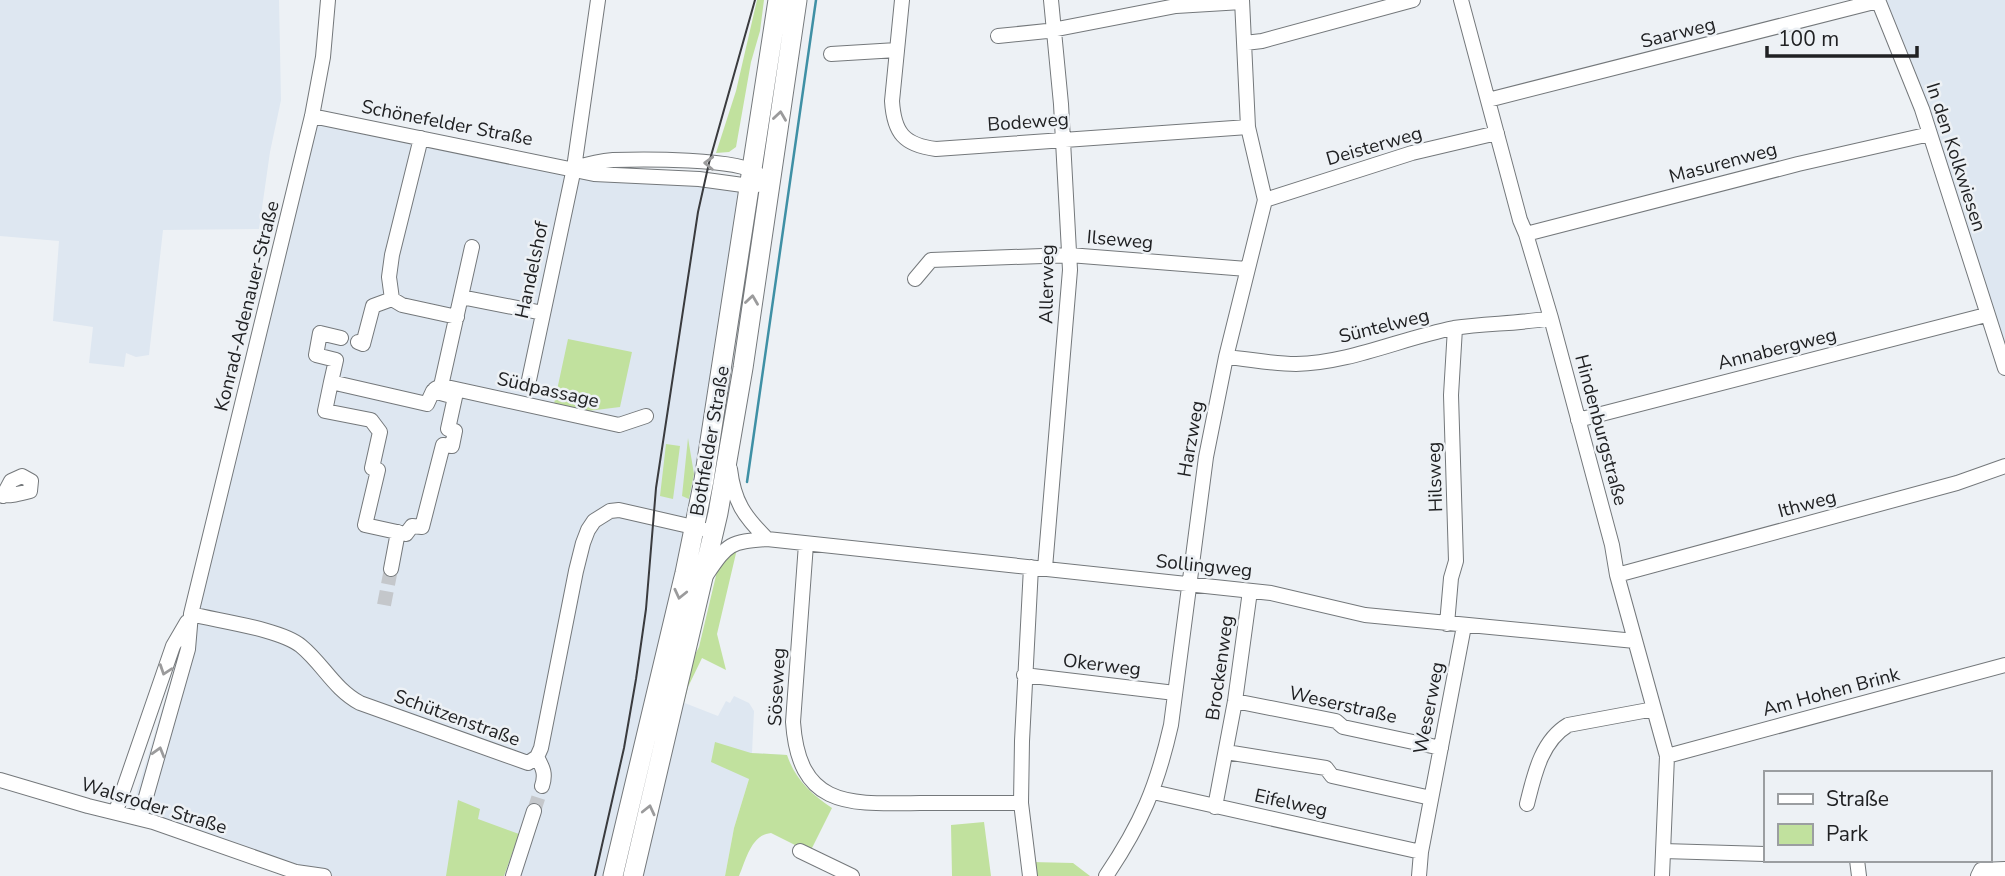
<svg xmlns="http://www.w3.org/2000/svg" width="2005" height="876" viewBox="0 0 2005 876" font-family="'Nunito Sans',sans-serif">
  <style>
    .built { fill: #dee7f1 }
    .green { fill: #c1e19e }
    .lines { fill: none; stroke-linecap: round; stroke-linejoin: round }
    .stream { stroke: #3f90a5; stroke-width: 2.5 }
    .minor-tunnel { stroke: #c4c7cb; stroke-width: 14; stroke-dasharray: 14 7; stroke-linecap: butt }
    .minor-casing { stroke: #74787b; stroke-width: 16 }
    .major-casing { stroke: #74787b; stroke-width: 21 }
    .minor { stroke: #fff; stroke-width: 14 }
    .major { stroke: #fff; stroke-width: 19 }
    .tram { stroke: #3a3b3e; stroke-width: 2 }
    .oneway { stroke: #9b9b9c }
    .labels { text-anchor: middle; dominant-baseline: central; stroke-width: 5; stroke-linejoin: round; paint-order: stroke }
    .street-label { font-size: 19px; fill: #202123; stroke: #edf1f5 }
  </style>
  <rect width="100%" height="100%" fill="#edf1f5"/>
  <path class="built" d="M0,0H279L281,100L270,152L259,229L163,230L149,355L136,357L126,353L124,367L89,363L93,327L53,321L59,241L0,236Z
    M1878,0H2005V369Z
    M312,116L574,168L750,186L718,400L614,876H308L140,818L146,799L136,795L190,618Z
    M734,696L749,703L754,711L752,753L787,755L749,779L734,828L725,876H634L677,700L718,716L726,701L730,703Z"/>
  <path class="green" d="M757,0H764L760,31L751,62L736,147L729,152L716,153L736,91Z
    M568,339L632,352L620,407L588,411L554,404Z
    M688,438L694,474L689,499L682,496Z
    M666,444L680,446L673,499L660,496Z
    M737,549L717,634L726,670L702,658L688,687L684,703L680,701L690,664L699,647L719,563Z
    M715,742L751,753L787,755C795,779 811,794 832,808L812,848L805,850L771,833C751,835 746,860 739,876H725L734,828L749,779L711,762Z
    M458,800L480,809L478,819L519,834L504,876H446Z
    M984,822L991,876H952L951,825Z
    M1032,862L1073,863L1090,876H1036Z"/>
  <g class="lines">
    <path class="stream" d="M747,482L816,0"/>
    <path class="minor-tunnel" d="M384,605L391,569
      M534,811L542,786"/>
    <defs>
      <path id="minor" d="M902,0L892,101C894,133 904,145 936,149L1248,127
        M1461,0L1520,220L1526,234L1551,318L1612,545L1617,575L1667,756L1662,876
        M1878,0L1922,109L2005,368
        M998,36L1047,31L1176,6L1242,2
        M1245,43L1262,41L1413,0
        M831,54L897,50
        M1488,100L1878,1
        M312,116L594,174L699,179L750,186L770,183
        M575,168C588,164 600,161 613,160C640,159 740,158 758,174
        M1265,200L1412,153L1497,133
        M1526,234L1798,164L1930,134
        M915,279L931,260L1069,255L1247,269
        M461,297L543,313
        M392,299L389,277L392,255L421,138
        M392,299L402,305L457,317
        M358,342L363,344L373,306L392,299
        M1226,357C1249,359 1273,364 1296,364C1350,363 1402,338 1454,328C1486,323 1519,324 1551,318
        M529,380L574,168L598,0
        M331,382L427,404L433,391L455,397L448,429L455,431L452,446L443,445L422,527L412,526L406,534L365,525L378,470L372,468L380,432L371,420L325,411Z
        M331,382L336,360L316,355L320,333L341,338
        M442,386L619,425L646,416
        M435,389L441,386L472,247
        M1578,420L1986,315
        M730,469C734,502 744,516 767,539
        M0,495C11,496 19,494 30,491L31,481L22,476L11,481L3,496
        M806,544L793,722C799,809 850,804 920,803C954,803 988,803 1021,803
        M1045,568L1070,270L1061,104L1051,0
        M391,569L398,532
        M707,574C728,543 730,542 767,539L1271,593L1365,615L1635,641
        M1617,575L1957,483L2005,466
        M191,614C218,621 281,629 301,646C323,664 334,689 360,703L528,763L537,757L541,748L576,571L583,543L588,530L594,521L610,511L619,510L702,529
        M1447,624L1451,578L1456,561L1451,395L1455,328
        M1024,675L1175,693
        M1235,701L1336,721L1343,727L1441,748
        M1226,752L1326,768L1332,776L1431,798
        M1667,756L2005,665
        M537,757C543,768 546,774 542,786
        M0,780L88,806L153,822L296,872L324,876
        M1153,792L1421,852
        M1527,804C1534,776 1541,741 1568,725L1654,709
        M1215,807L1235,701L1250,591
        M116,811L173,646L187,622
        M140,818L188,649L191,614L312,116L323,57L328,0
        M800,851L852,876
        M1663,851L1765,854
        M1857,860L1859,876
        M513,876L534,811
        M1030,876L1021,803L1022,741L1031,567
        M1106,876C1141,824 1157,787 1171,725L1206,457L1226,357L1265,200L1248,127L1242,0
        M1419,876L1421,852L1464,626
        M1978,876L1981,870L2005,869"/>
      <path id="major" d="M613,876L685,573L704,480L778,0
        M633,876L718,513L743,368L797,0"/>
    </defs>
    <use href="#minor" class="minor-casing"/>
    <use href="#major" class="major-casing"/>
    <use href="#minor" class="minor"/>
    <use href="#major" class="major"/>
    <path class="tram" d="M595,876L624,748L636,679L646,609L656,488L698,212L709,163L755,0"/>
  </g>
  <defs><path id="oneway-chevron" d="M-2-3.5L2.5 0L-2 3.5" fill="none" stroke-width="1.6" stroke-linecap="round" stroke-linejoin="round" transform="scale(1.75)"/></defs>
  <g class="oneway">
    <use href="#oneway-chevron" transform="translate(780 116) rotate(-82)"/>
    <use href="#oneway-chevron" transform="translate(709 163) rotate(-178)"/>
    <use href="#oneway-chevron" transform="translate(752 300) rotate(-82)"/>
    <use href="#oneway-chevron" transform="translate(680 594) rotate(103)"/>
    <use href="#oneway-chevron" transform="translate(165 670) rotate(109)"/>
    <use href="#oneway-chevron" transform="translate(159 752) rotate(-74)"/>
    <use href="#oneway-chevron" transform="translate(649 810) rotate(-77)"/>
  </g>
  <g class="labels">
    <g class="street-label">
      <text transform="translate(1678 33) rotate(-14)">Saarweg</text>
      <text transform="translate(1028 122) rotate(-4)">Bodeweg</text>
      <text transform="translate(447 123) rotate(11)">Schönefelder Straße</text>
      <text transform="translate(1374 146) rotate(-16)">Deisterweg</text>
      <text transform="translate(1956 157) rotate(72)">In den Kolkwiesen</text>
      <text transform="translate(1723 163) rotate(-15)">Masurenweg</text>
      <text transform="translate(1120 240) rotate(5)">Ilseweg</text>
      <text transform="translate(532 270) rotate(-78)">Handelshof</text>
      <text transform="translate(1047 284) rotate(-89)">Allerweg</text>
      <text transform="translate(247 306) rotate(-76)">Konrad-Adenauer-Straße</text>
      <text transform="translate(1384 326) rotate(-14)">Süntelweg</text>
      <text transform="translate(1777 349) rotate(-14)">Annabergweg</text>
      <text transform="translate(548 390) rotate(13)">Südpassage</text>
      <text transform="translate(1601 430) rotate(75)">Hindenburgstraße</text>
      <text transform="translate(1191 439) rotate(-80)">Harzweg</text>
      <text transform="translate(710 441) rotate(-80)">Bothfelder Straße</text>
      <text transform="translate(1435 477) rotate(-92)">Hilsweg</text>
      <text transform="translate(1807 504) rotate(-15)">Ithweg</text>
      <text transform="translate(1204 566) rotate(6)">Sollingweg</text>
      <text transform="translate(1102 665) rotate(7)">Okerweg</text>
      <text transform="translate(1220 668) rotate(-82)">Brockenweg</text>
      <text transform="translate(777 687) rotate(-87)">Söseweg</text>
      <text transform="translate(1831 692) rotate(-15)">Am Hohen Brink</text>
      <text transform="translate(1343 705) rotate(13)">Weserstraße</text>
      <text transform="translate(1429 708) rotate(-79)">Weserweg</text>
      <text transform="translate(457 718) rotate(20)">Schützenstraße</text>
      <text transform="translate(1291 803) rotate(12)">Eifelweg</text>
      <text transform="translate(154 806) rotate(17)">Walsroder Straße</text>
    </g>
  </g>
  <rect x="1764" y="771" width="228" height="91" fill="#edf1f5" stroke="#9b9ea1" stroke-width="2"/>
  <rect x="1778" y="794" width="35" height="10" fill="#ffffff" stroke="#9b9ea1" stroke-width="2"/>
  <text x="1826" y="806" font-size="21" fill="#202123">Straße</text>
  <rect x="1778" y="824" width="35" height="21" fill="#c1e19e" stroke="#9b9ea1" stroke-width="2"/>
  <text x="1826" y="841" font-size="21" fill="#202123">Park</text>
  <path d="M1767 46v10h150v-10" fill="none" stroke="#202123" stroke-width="3.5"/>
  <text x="1778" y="46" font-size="21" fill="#202123" stroke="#edf1f5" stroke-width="5" paint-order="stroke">100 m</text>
</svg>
